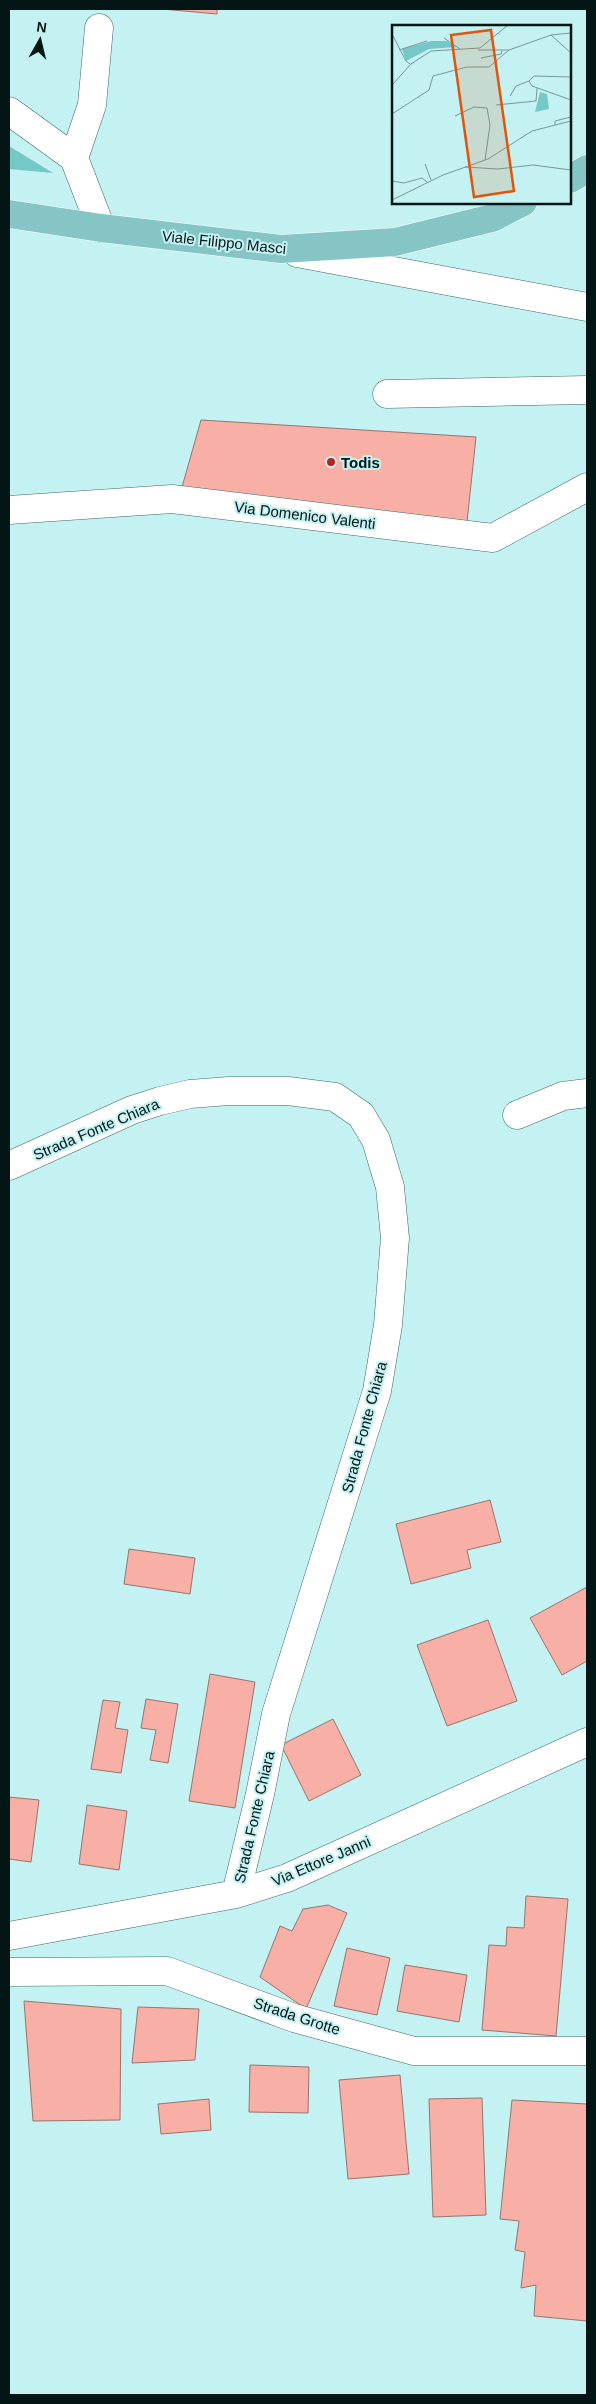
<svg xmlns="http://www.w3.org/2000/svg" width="596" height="2404" viewBox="0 0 596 2404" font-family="Helvetica,sans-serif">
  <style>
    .green { fill: #76c7c8 }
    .building { fill: #f8afa6; stroke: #98746f }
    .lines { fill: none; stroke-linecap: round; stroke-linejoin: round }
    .minor-casing { stroke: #3e6868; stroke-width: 29 }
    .major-casing { stroke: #fff; stroke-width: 29 }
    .minor { stroke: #fff; stroke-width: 28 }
    .major { stroke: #86c5c6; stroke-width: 28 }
    .poi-dot { fill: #b32320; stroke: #c4f1f1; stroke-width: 2 }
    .labels { text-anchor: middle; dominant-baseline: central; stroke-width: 4; stroke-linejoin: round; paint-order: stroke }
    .street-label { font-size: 15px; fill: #041515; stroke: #c4f1f1 }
    .poi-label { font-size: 15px; font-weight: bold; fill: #041515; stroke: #c4f1f1; text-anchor: start }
    .inset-road { fill: none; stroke: #799; stroke-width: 1 }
    .view { fill: #dd560c; fill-opacity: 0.15; stroke: #dd560c; stroke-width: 2.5 }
    .inset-edge { fill: none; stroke: #041515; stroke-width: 2.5 }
  </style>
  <rect width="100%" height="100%" fill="#c4f1f1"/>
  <path class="green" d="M9,146L53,173L9,169Z"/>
  <path class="building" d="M162,9H217V14Z
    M201,420L476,437L467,522L182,487Z
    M490,1500L501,1542L467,1550L471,1568L411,1584L396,1524Z
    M129,1549L195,1558L190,1594L124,1584Z
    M587,1587V1661L562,1675L530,1618Z
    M488,1620L517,1701L447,1726L417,1645Z
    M210,1674L255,1682L235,1808L189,1801Z
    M146,1699L178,1704L168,1763L150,1760L156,1730L141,1728Z
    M103,1700L120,1702L115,1728L128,1730L121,1773L91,1769Z
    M333,1719L361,1775L309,1801L281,1745Z
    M9,1797L39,1800L31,1862L9,1859Z
    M87,1805L127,1811L119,1870L79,1864Z
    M526,1896L568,1899L556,2036L482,2030L489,1945L506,1946L507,1927L524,1928Z
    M328,1905L347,1913L306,2009L260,1977L280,1926L292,1931L303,1909Z
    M347,1948L390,1958L377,2015L334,2006Z
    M405,1965L467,1975L459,2022L397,2011Z
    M24,2001L121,2009L120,2120L33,2121Z
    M138,2007L199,2009L195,2060L132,2063Z
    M250,2065L309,2067L308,2113L249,2112Z
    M400,2075L409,2174L348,2179L339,2080Z
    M482,2098L486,2215L433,2217L429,2099Z
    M209,2099L211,2130L161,2134L158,2104Z
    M512,2100L587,2104V2321L534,2316L536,2285L521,2288L525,2252L515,2250L519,2221L500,2219Z"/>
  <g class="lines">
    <defs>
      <path id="minor" d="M9,111L74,158L101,228
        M74,158L92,105L99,28
        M297,253L587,307
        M387,394L587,390
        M9,510L172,499L493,538L587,487
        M517,1115L563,1096L587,1093
        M9,1166L132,1110L160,1101L190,1094L229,1091H288L335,1097L361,1115L376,1140L390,1187L395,1238L388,1325L377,1391L276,1714L260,1794L236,1894
        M9,1936L236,1894L287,1878L587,1742
        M9,1972L167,1971L294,2018L414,2051H587"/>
      <path id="major" d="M570,179L587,169
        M9,214L101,228L281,249L395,242L492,218L523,202"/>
    </defs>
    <use href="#minor" class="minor-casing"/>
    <use href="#major" class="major-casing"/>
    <use href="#minor" class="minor"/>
    <use href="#major" class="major"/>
  </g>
  <circle class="poi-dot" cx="331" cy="462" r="5"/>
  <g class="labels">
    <g class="street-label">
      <text transform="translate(224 242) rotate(6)">Viale Filippo Masci</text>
      <text transform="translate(305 515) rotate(7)">Via Domenico Valenti</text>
      <text transform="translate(96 1129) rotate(-23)">Strada Fonte Chiara</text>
      <text transform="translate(364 1427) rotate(-75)">Strada Fonte Chiara</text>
      <text transform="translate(254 1817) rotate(-77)">Strada Fonte Chiara</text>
      <text transform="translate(321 1861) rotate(-23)">Via Ettore Janni</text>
      <text transform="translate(297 2016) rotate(18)">Strada Grotte</text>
    </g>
    <g class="poi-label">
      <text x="341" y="462">Todis</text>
    </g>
  </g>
  <g transform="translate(392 25)">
    <rect width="179" height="179" fill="#c4f1f1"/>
    <path d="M39,16H55L64,22L37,24L14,36L10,24ZM148,67L155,69L157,84L143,87Z" fill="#76c7c8"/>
    <path class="inset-road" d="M0,9L14,36L18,39M159,10L179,28M52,13L68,24M7,25L35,16M86,25H117L159,10L179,8M89,33L109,29L110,26M179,52L142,51L137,56L140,61L179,75M0,60L19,39L39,26L88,23L116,0M118,71L124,61L137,56M104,80L144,76L145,63M0,89L37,65L41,51L75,42H97L117,25M63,91L82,82L95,83L98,100L93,135M163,100V96L179,92M33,139L39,155M73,142L106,144L141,140L179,145M0,156L12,158L30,153L35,157M0,175L51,150L96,134L140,106L179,96"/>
    <path class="view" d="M99,5L122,166L82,172L59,10Z"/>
    <rect width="179" height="179" class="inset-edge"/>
  </g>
  <rect width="596" height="2404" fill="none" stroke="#041515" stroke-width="20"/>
  <g transform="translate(40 40) rotate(8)" stroke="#c4f1f1" stroke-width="4" paint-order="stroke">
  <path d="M0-4L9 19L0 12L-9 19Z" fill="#041515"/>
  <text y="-8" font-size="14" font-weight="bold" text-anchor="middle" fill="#041515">N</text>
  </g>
</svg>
